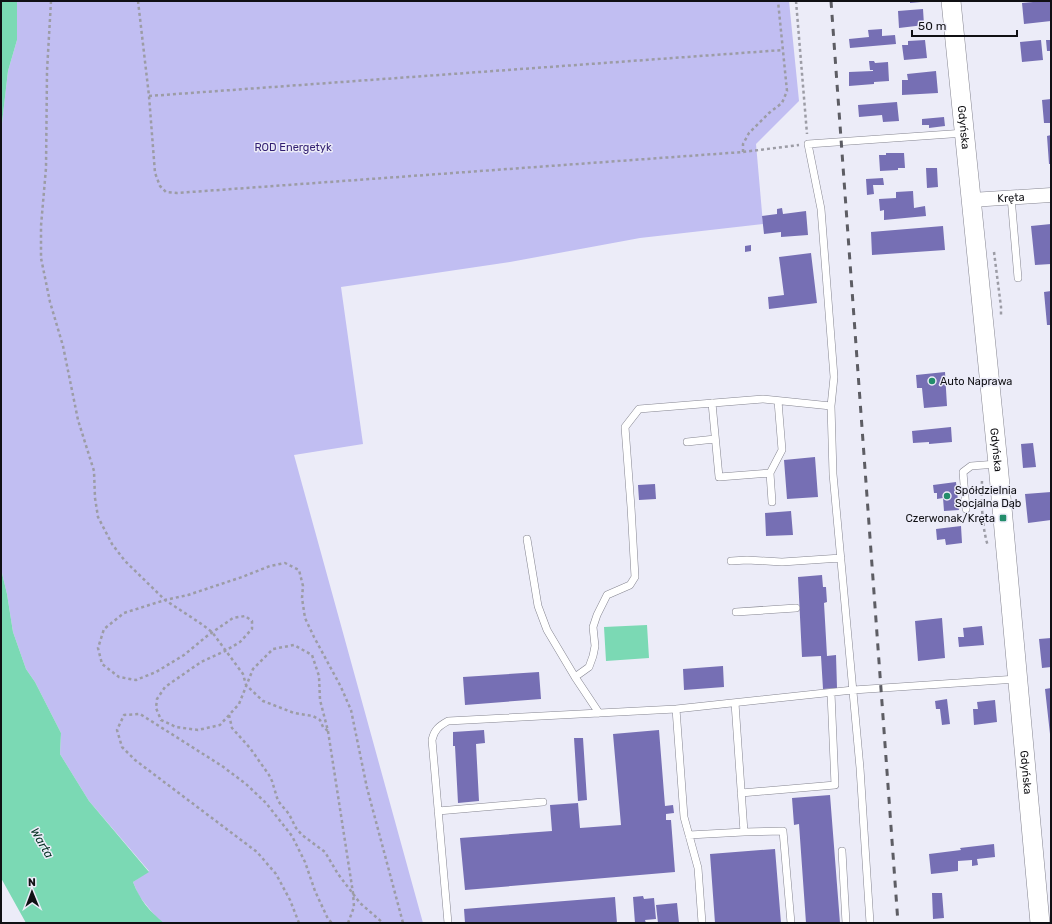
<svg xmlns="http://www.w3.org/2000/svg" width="1052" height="924" viewBox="0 0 1052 924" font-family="Rubik,sans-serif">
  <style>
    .green { fill: #c1bef2 }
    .water { fill: #7bd9b4 }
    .building { fill: #766fb4 }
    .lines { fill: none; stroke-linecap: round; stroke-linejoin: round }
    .service-casing { stroke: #858590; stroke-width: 8 }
    .minor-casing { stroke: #858590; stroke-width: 15 }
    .secondary-casing { stroke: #858590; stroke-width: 20 }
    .path { stroke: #9c9ca5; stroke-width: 2.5; stroke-dasharray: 3 3; stroke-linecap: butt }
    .service { stroke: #fff; stroke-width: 7 }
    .minor { stroke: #fff; stroke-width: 14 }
    .secondary { stroke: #fff; stroke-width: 19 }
    .rail { stroke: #5d5d64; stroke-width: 3; stroke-dasharray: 7 7; stroke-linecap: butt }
    .poi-dot { fill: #238d6b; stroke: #ececf8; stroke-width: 1.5 }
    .labels { text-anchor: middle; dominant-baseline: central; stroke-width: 3; stroke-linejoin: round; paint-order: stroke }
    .street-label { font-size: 11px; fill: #101014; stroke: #ececf8 }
    .park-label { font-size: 11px; fill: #321f72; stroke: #ececf8 }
    .poi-label { font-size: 11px; fill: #101014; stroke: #ececf8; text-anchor: start }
    .water-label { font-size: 12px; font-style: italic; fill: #063224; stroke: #ececf8 }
  </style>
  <rect width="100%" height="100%" fill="#ececf8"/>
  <path class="green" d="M17,1H789L799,101L756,144L763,224L640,238L510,262L341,287L363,444L294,455L423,923H164L156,917L139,896L133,882L149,871L89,801L60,754L61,733L35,682L26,669L13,632L7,594L1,569V132L8,71L17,40Z"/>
  <path class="water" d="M1,1H17V40L8,71L1,132Z
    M1,569L7,594L13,632L26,669L35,682L61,733L60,754L89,801L149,872L133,882C140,900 149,911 164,923H26L1,878Z
    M647,625L649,658L606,661L604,627Z"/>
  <path class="building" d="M910,1H921V2L910,3Z
    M1044,1H1050L1051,21L1024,24L1022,3Z
    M923,9L924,25L899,28L898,11Z
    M882,29V36L895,35L896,44L850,48L849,39L869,37L868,30Z
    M925,40L927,58L904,60L902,45H908V41Z
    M1041,40L1043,60L1022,62L1020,42Z
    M1046,40H1051V51H1047Z
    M869,61H874L875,63L888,62L889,81L874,82V84L849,86V72L873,71V70H870Z
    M936,71L938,93L902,95V80H908L907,74Z
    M1051,99V123H1044L1042,100Z
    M897,102L899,121L883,122L882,115L859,117L858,105Z
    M944,117L945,126L929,128V125H922V119Z
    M1051,135V164H1049L1047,136Z
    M886,153H904L905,168H898V170L880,171L879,155H886Z
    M926,168H937L938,187L927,188Z
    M883,178L884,185H873L874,194L867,195L866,179Z
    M913,191L914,208L925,206L926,216L884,220V210L880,211L879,199L896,198V192Z
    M782,208L783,214L806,211L808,235L781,237V232L764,234L762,216L777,214V209Z
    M1051,224V264L1035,265L1031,226Z
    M943,226L945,250L872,255L871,232Z
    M751,245V251L745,252V246Z
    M811,253L817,303L769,309L768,297L784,295L779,257Z
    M1051,291V325H1047L1044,292Z
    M945,372L947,406L924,408L922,388H917L916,375Z
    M951,427L952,442L929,444V442L913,443L912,431Z
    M1033,443L1036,467L1023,468L1021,444Z
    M815,457L818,497L787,499L784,460Z
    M956,482L959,510L944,511L943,498L937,499V493H934L933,485Z
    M655,484L656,499L639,500L638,485Z
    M1051,492V520L1028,523L1025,494Z
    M791,511L793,535L766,536L765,513Z
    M961,526L962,543L946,545L945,539L937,540L936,529Z
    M822,575L823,587H826L827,602L824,603L827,656L836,655L837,688L823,689L821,656L802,657L798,577Z
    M942,618L945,658L918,661L915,621Z
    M982,626L984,645L959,647L958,637H964L963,628Z
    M1051,638V667L1042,668L1039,639Z
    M723,666L724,687L684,690L683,669Z
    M539,672L541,699L465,705L463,677Z
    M1051,688V734H1050L1045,689Z
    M947,699L950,724L942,725L940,709H936L935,701Z
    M995,700L997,722L974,725L973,709H978L977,702Z
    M484,730L485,743L476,744L479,801L458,803L455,746H453V732Z
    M659,730L665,806L673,805L674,813L666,814V820H671L675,872L465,890L460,838L552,831L550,805L578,803L580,828L621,825L613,734Z
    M574,738H583L587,800L578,801Z
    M830,795L840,923H806L799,824L794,825L792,798Z
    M994,844L995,857L977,859L978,865L972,866V860L958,861V871L931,874L929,854L961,850L960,848Z
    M775,849L781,923H715L710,854Z
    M932,893H942L944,918L933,919Z
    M643,896L644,899L654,898L656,919L645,920L646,923H635L633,897Z
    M615,897L617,923H465L464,909Z
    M677,903L679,923H658L656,905Z"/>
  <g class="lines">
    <defs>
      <path id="service" d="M1011,197L1018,278
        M712,403L719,477L770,473
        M687,442L715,439
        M772,502L770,473L782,450L778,401
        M966,509L963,472L971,466L997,464
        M527,539L538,606L547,630L575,677L599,713
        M731,561L747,560L782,562L841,558
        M736,612L796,608
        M575,677L589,667L593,656L595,646L593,627L597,615L607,595L630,585L635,577L631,507L625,427L639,409L763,399L831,406
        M676,709L684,817L698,868L702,923
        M741,793L835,785L831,693
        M438,811L543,802
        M744,832L783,831L791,923
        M689,835L744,832L735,703
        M842,851L846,923
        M448,923L432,740C434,730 439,726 448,721L676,709L853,690L1017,679
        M870,923L860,768L833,474L831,406L834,377L821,209L808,144L965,133"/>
      <g id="minor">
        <path id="s1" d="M971,200L1051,195"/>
      </g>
      <g id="secondary">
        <path id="s2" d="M951,1L998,464L1040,923"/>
      </g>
    </defs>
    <use href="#service" class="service-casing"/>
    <use href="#minor" class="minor-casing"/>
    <use href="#secondary" class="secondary-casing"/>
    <path class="path" d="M51,1L47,71L46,168L41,226V258L50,302L63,346L78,420L94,471L95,498L98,517L112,544L125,561L165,600L200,623L212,632L243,674L246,685L263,701L294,713L313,716L320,720L323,727L328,731
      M138,1L149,96L155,173L160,186L166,192L177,193L743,152L799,145
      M796,1L807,134
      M149,96L783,50
      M743,152V144L749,133L769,113L782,103L787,91L778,1
      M994,252L1001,307V316
      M982,481C981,500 982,528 988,546
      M229,715L232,728L250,748L269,775L272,781L278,801L289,814L296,828L302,835L325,852L338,874L360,903L383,923
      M299,923L290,900L276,874L257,852L135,760L122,747L117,730L124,715L140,714L159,726L222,766L246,784L266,803L292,836L305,862L315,891L328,919L332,923
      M348,923L354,907L353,893L328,731L320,700L319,676L312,655L294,645L273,649L253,669L239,704L220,725L198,730L176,727L161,720L156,708L157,699L165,687L201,662L225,651L240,642L252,629V621L245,616L233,618L207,636L184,655L156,672L136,680L119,677L102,664L98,648L104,629L124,613L165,600L188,595L242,577L270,566L285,563L299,570L303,586L302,598L305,618L314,637L341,687L351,710L367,788L403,923"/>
    <use href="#service" class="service"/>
    <use href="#minor" class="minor"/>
    <use href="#secondary" class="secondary"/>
    <path class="rail" d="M831,1L898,923"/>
  </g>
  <g class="poi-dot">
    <circle cx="932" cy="381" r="4"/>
    <circle cx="947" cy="496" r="4"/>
    <rect x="999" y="514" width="8" height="8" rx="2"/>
  </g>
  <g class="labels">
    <g class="street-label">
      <text stroke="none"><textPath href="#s2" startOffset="127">Gdyńska</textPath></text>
      <text stroke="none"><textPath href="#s1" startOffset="40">Kręta</textPath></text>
      <text stroke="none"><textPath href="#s2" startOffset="451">Gdyńska</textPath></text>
      <text stroke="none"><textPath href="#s2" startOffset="775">Gdyńska</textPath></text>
    </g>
    <g class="park-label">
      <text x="293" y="147">ROD Energetyk</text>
    </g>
    <g class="poi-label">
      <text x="940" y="381">Auto Naprawa</text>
      <text x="955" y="490">Spółdzielnia<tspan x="955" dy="13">Socjalna Dąb</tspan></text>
      <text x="995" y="518" text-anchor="end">Czerwonak/Kręta</text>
    </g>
    <g class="water-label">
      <text transform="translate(42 843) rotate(60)">Warta</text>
    </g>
  </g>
  <rect width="1052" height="924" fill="none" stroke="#101014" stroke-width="4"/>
  <g transform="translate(32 892) rotate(359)" stroke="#ececf8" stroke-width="3" paint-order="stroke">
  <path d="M0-3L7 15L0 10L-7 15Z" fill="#101014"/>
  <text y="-6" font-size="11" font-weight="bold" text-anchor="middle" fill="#101014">N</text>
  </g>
  <path d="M912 30v6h105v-6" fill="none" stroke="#101014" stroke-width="2"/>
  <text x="918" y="30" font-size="12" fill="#101014" stroke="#ececf8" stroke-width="3" paint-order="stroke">50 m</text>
</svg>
